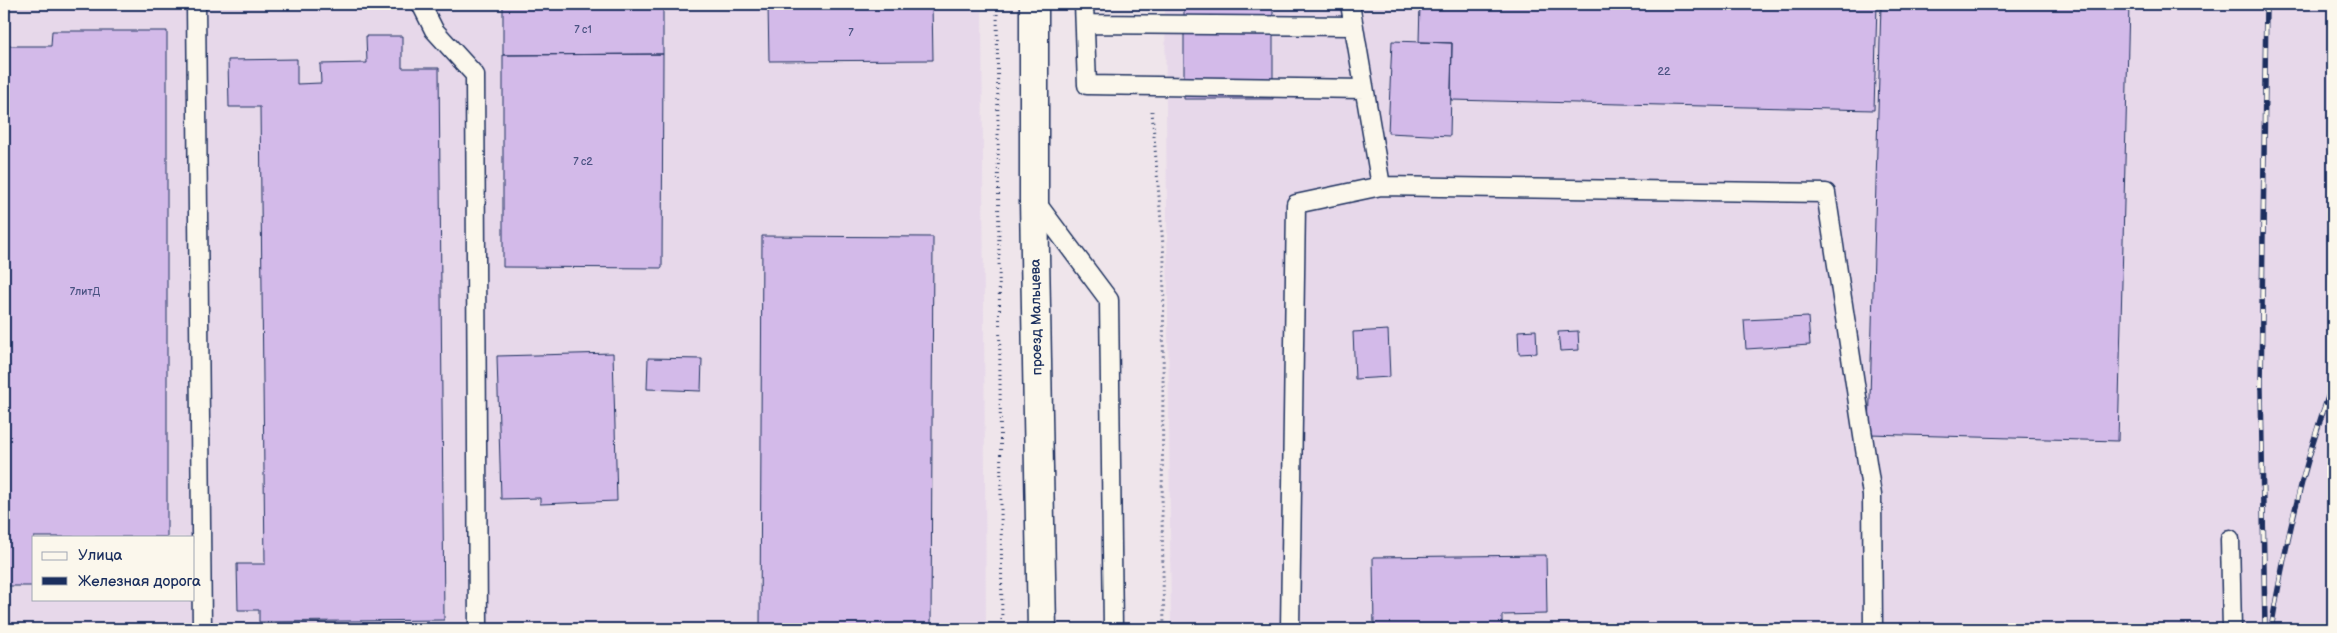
<svg xmlns="http://www.w3.org/2000/svg" width="2337" height="633" viewBox="0 0 2337 633" font-family="'Balsamiq Sans',sans-serif">
  <style>
    .built { fill: #e7d8ea; fill-rule: evenodd }
    .building { fill: #d3bae9; stroke: #1b2f5e }
    .lines { fill: none; stroke-linecap: round; stroke-linejoin: round }
    .lane-casing { stroke: #1b2f5e; stroke-width: 21 }
    .street-casing { stroke: #1b2f5e; stroke-width: 31 }
    .path { stroke: #1b2f5e; stroke-width: 3; stroke-dasharray: 1 4; stroke-linecap: butt }
    .lane { stroke: #fbf7ec; stroke-width: 18 }
    .street { stroke: #fbf7ec; stroke-width: 28 }
    .rail-casing { stroke: #1b2f5e; stroke-width: 5.5 }
    .rail { stroke: #fbf7ec; stroke-width: 4; stroke-dasharray: 11; stroke-linecap: butt }
    .labels { text-anchor: middle; dominant-baseline: central; stroke-width: 4.5; stroke-linejoin: round; paint-order: stroke }
    .number-label { font-size: 11px; fill: #495281 }
    .street-label { font-size: 14px; fill: #1b2f5e; stroke: #fbf7ec }
  </style>
  <rect width="100%" height="100%" fill="#efe5eb"/>
  <filter id="ink" filterUnits="userSpaceOnUse"><feTurbulence type="fractalNoise" baseFrequency=".02" numOctaves="2"/><feDisplacementMap in="SourceGraphic" scale="10" xChannelSelector="R" yChannelSelector="G"/><feConvolveMatrix kernelMatrix="1 2 1 2 8 2 1 2 1" color-interpolation-filters="sRGB"/></filter>
  <g filter="url(#ink)">
    <path class="built" d="M4,4H982L986,629H4ZM34,537H194V599H34Z
      M1165,4H2333V629H1171Z"/>
    <path class="building" d="M503,4H663V54L503,55Z
      M768,4H932L933,60L769,61Z
      M1420,4H1877L1874,110L1451,100L1452,43L1419,42Z
      M1881,4H2129L2118,441L1869,434Z
      M1184,7H1273V99H1184Z
      M52,31H167V537H34V586H4V46H51Z
      M366,36H402V68H439L444,620L259,622V610H238L237,564H265L260,107H229L228,60L297,59V84L321,83L320,64L367,63Z
      M1392,41L1452,43L1450,136L1388,133Z
      M663,54L662,268L503,267V55Z
      M762,236L933,237L931,629H760Z
      M1808,317L1810,345L1746,349L1744,320Z
      M1388,330L1390,377L1355,379L1353,332Z
      M1536,330L1537,353L1519,354L1518,331Z
      M1578,331L1579,350L1560,351L1558,332Z
      M613,353L617,501L540,504V498L501,499L497,356Z
      M648,358L702,359L701,391L647,389Z
      M1546,555L1547,614L1502,615V629H1374L1373,557Z"/>
    <g class="lines">
      <defs>
        <path id="lane" d="M196,4L202,629
          M421,4L434,30L475,75L478,629
          M1084,4L1087,85L1364,89
          M1350,4L1381,186L1826,193L1872,495L1873,629
          M1085,24L1354,26
          M1035,201L1109,300L1113,629
          M2230,539L2232,629
          M1290,629L1296,204L1381,186"/>
        <path id="street" d="M1034,4V201L1042,629"/>
      </defs>
      <use href="#lane" class="lane-casing"/>
      <use href="#street" class="street-casing"/>
      <path class="path" d="M997,4L1002,629
        M1152,111L1164,258L1162,517L1164,629"/>
      <use href="#lane" class="lane"/>
      <use href="#street" class="street"/>
      <defs>
        <path id="rail" d="M2265,629L2261,388L2266,4
          M2271,629C2285,544 2303,464 2333,383"/>
      </defs>
      <use href="#rail" class="rail-casing"/>
      <use href="#rail" class="rail"/>
    </g>
  </g>
  <g class="labels">
    <g class="number-label">
      <text x="583" y="29">7 с1</text>
      <text x="851" y="32">7</text>
      <text x="1664" y="71">22</text>
      <text x="583" y="161">7 с2</text>
      <text x="85" y="291">7литД</text>
    </g>
    <g class="street-label">
      <text transform="translate(1036 317) rotate(-91)">проезд Мальцева</text>
    </g>
  </g>
  <rect width="2337" height="633" fill="none" stroke="#fbf7ec" stroke-width="20"/>
  <rect x="10" y="10" width="2317" height="613" fill="none" stroke="#1b2f5e" stroke-width="2" filter="url(#ink)"/>
  <rect x="32" y="536" width="162" height="65" fill="#fbf7ec" stroke="#a1a7b3"/>
  <rect x="42" y="552" width="25" height="8" fill="#fbf7ec" stroke="#a1a7b3"/>
  <text x="78" y="560" font-size="15" fill="#1b2f5e">Улица</text>
  <rect x="42" y="577" width="25" height="8" fill="#1b2f5e" stroke="#a1a7b3"/>
  <text x="78" y="586" font-size="15" fill="#1b2f5e">Железная дорога</text>
</svg>
